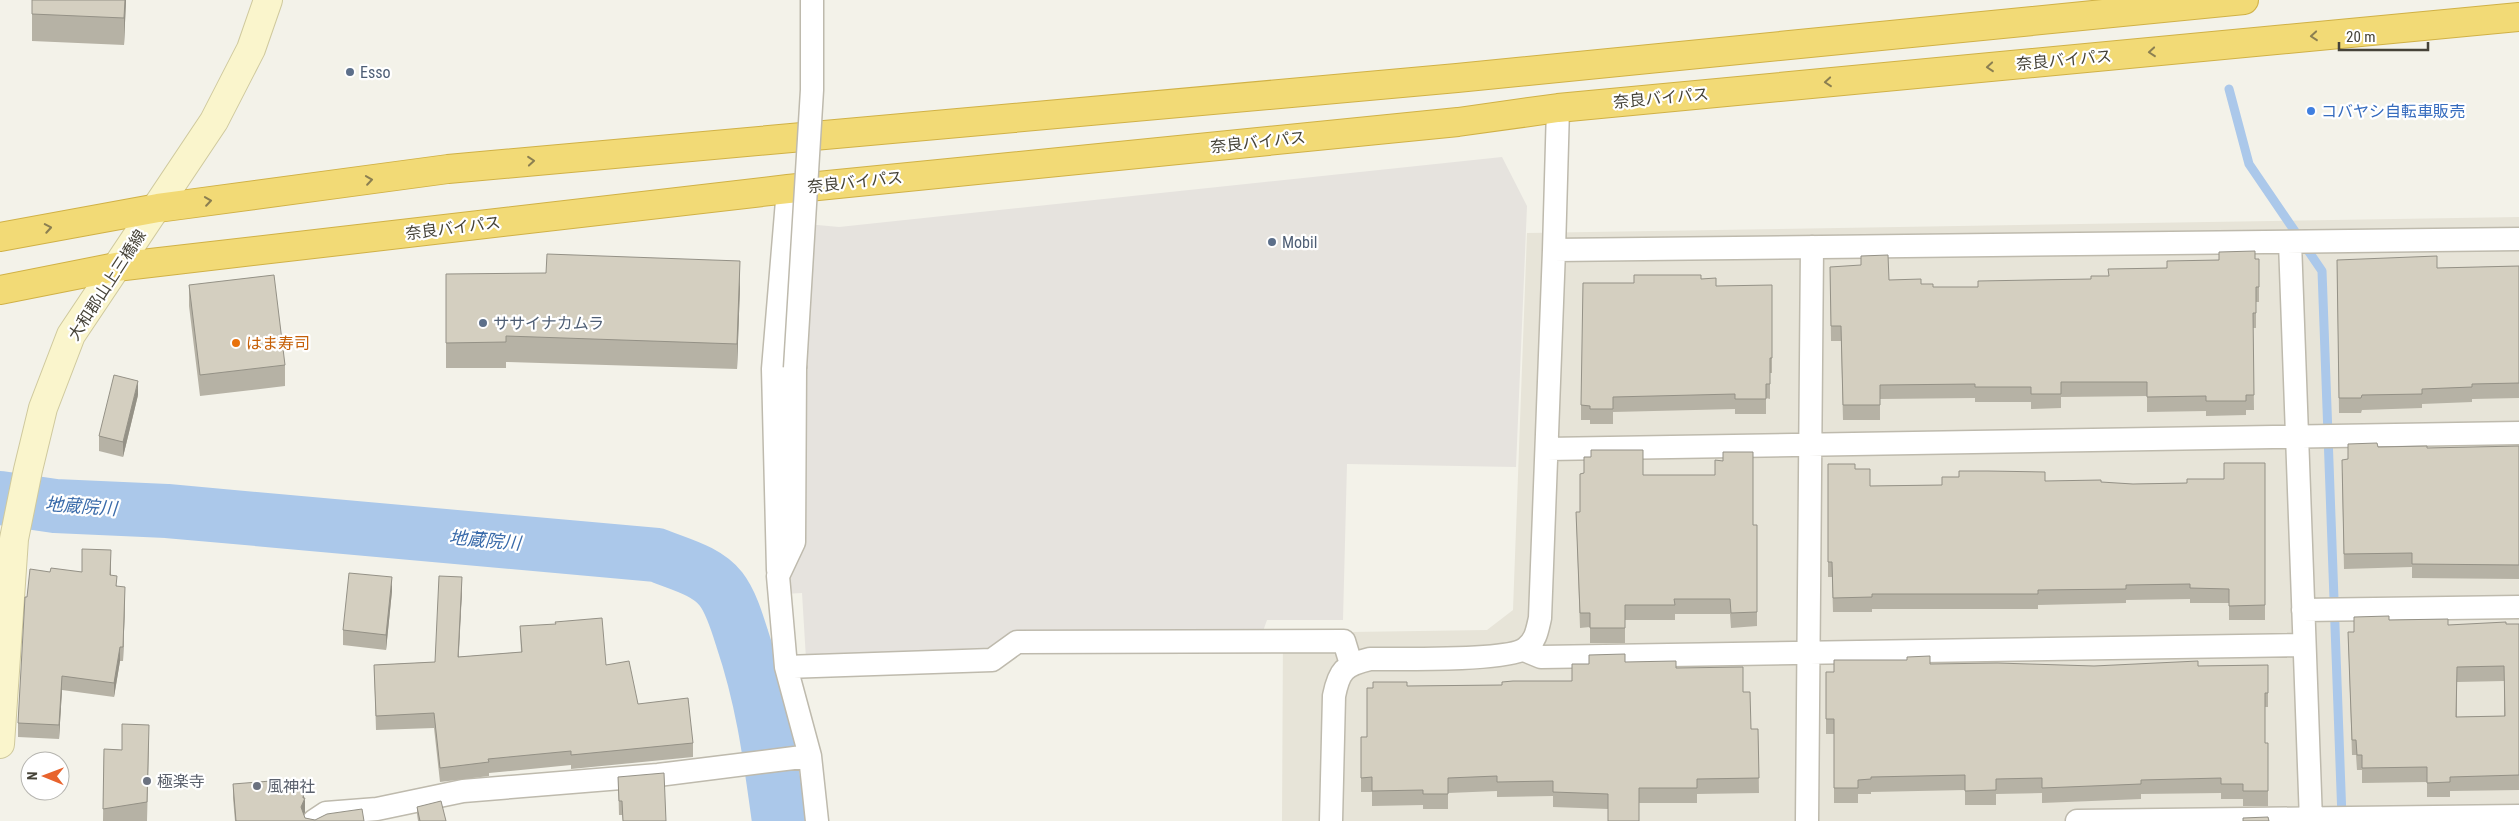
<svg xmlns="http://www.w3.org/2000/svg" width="2519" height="821" viewBox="0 0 2519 821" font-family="'Roboto Condensed','Noto Sans JP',sans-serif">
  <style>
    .residential { fill: #e7e4d8 }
    .industrial { fill: #e6e3de }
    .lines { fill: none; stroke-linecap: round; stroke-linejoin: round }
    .stream { stroke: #abc8ea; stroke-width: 9 }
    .river { stroke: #abc8ea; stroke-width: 54 }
    .street-casing { stroke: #bebaad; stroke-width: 25 }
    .secondary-casing { stroke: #cfc99d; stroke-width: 30 }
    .highway-casing { stroke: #d0b146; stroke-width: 30 }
    .street { stroke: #fff; stroke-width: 22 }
    .secondary { stroke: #faf5cc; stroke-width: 28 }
    .highway { stroke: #f2da76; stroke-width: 28 }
    .street-bridge-casing { stroke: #bebaad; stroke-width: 25; stroke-linecap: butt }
    .street-bridge { stroke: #fff; stroke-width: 22 }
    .wall { fill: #b6b2a5; fill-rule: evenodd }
    .shaded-wall { fill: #949186 }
    .building { fill: #d4cfc0; stroke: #949186; fill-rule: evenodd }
    .oneway { stroke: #8b7f51 }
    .service-dot { fill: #5c6f8a; stroke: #fff; stroke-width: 2 }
    .shop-dot { fill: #3f7fe0; stroke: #fff; stroke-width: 2 }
    .food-dot { fill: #e8710a; stroke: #fff; stroke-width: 2 }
    .worship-dot { fill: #6b7280; stroke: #fff; stroke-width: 2 }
    .labels { text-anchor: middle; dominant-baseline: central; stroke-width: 4.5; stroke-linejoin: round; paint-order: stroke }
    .street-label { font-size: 16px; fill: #464338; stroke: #fff }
    .service-label { font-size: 16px; fill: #4e5e75; stroke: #fff; text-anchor: start }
    .shop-label { font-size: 16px; fill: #366cbe; stroke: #fff; text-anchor: start }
    .food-label { font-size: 16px; fill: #c56008; stroke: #fff; text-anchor: start }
    .worship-label { font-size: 16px; fill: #5b616d; stroke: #fff; text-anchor: start }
    .water-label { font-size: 18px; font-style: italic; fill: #3a6baa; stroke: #fff }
  </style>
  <rect width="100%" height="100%" fill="#f3f2e9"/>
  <path class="residential" d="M2519,217V821H1282L1283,633L1487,630L1513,610L1527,233Z"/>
  <path class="industrial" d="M1502,157L1527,206L1516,467L1347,464L1343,620H1267L1262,634L995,655L806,659L802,593L784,594L796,223L839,227Z"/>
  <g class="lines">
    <path class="stream" d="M2229,89L2249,164L2322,271L2342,818"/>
    <path class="river" d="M0,498L55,506L167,511L657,555C678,564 706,570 721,589C731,602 737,622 742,638C763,700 770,756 779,821"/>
    <defs>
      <path id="street" d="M1558,108L1554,250L2519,239
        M2290,242L2311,821
        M795,368L794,542L778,576L786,667L810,756L817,821
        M1547,449L2519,433
        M778,570L773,369L788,189
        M2303,610L2519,607
        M1524,650L1541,657L2304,645
        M786,667L992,660L1017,642L1344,641L1351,664
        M314,821L326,813L377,809L463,791L658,775L810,756
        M1331,821L1334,696C1339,671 1344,665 1370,659C1396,659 1510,661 1526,648C1536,640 1537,631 1540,618L1554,250
        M1807,821L1812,247
        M2077,821L2519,816"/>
      <path id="secondary" d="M0,744L14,539L28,470L43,408L71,335L214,121L251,49L268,0"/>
      <path id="highway" d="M0,237L158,208L448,169L1457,78L2244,0
        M0,290L116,267L788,189L1458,122L1558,108L2519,17"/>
    </defs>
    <use href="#street" class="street-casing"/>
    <use href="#secondary" class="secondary-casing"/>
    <use href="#highway" class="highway-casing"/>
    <use href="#street" class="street"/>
    <use href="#secondary" class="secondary"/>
    <use href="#highway" class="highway"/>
    <defs>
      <path id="street-bridge" d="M795,368L812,90V0"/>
    </defs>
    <use href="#street-bridge" class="street-bridge-casing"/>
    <use href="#street-bridge" class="street-bridge"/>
  </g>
  <path class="wall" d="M32,0H126L124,45L32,41Z
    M2259,259V302H2256V328H2253L2254,410H2246V415L2206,416V411L2147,412V396L2061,397V408L2031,409V402H1975V398L1880,399V420H1843L1841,341H1831L1830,267L1889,280L1921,284L1933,287H1978L2091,279L2219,260Z
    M2337,260L2437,268L2519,266V398L2472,399V402L2422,404V408L2362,410L2361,413H2339Z
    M446,274L740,286L737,369L506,362V368H446Z
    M1701,279L1716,286L1772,358V373H1770V399L1766,398V414H1735V409L1613,412V424H1590V420H1581V405L1634,283Z
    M189,285L285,365V386L200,396L189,306Z
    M138,395L123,457L99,451V436Z
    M2519,446V579L2412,578V567L2344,569L2342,474L2348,459L2378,447L2427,448Z
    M2265,463V620H2229V603H2190V599L2126,600V603L2038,605V609H1872V612H1833L1832,577H1828V464L1855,469L1870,486L1942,485L2045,481L2133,484L2187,483L2224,479Z
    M1643,475L1753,525H1757V626L1731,628L1730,614H1675V620H1625V643H1590V627L1580,628L1576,512H1580Z
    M111,564V575L125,601L123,661H120L114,697L62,690L59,739L18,737V723L27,597L50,572H82Z
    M392,591L386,650L343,645V630Z
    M462,591L458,657L521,652L520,626L606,665L638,704L693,743V757L571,769V765L489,773V776L440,782L434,728L376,730L374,665L435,662Z
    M2389,620L2448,625L2519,624V790L2450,791V797H2427V782L2362,783V770H2357L2356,755H2352L2348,632H2354ZM2504,681V716L2457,717V682Z
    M1625,662L1676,668L1743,692L1751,729H1758L1759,793L1697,794V803H1639L1608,809L1553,807V796L1497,797V791L1448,793V809H1423V805L1372,806V792H1361V737H1367L1373,688L1407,686L1502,685L1572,681L1589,664Z
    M1930,664L2094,666H2198L2268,665V707H2265V743H2268V806H2243V799H2221V793L2141,794V799L2042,803V793L1996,794V805H1965V790L1871,792V794H1858V803H1834V734H1826V672H1834Z
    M149,746L147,821H103L104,749L122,750Z
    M618,777L666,821H623L622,815H619Z
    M233,784L304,798L305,812L304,815L305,818L315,820L364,821H235L233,798Z
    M417,807L446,821H418L417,814Z"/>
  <path class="shaded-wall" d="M125,0H126L124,45V18Z
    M740,261V286L737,369V344Z
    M138,381V395L123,457V442Z
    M111,550V564L110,589V575Z
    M392,577V591L386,650V635Z
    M462,577V591L458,671V657Z
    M125,587V601L123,661V647Z
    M120,647V661L114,697V683Z
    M62,676V690L59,739V725Z
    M304,782V801L305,798V812L301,821V807Z"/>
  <path class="building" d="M32,0H125L124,18L32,14Z
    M2255,251V259H2259V287H2256V313H2253L2254,395H2246V401H2206V396L2147,397V382H2061V394H2031V387H1975V384L1880,385V405H1843L1841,326H1831L1830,267L1861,265V256L1888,255L1889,280L1921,279V284H1933V287H1978V281L2091,279V276H2109L2108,269L2167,268V261L2219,260V252Z
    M547,254L740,261L737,344L506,336V342L446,343V274L546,273Z
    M2437,256V268L2519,266V383L2472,384V387L2422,389V394L2362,395L2361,398H2339L2337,260Z
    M274,275L285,365L200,375L189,285Z
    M1634,275H1701V279L1716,278V286L1772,285V358H1770V384H1766V399H1735V394L1613,397V409H1590V406L1581,405L1583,283H1634Z
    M114,375L138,381L123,442L99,436Z
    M2377,443L2378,447L2427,446V448L2519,446V565L2412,564V553L2344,554L2342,460L2348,459V444Z
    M1591,450H1643V475H1715V460L1723,461V452H1753V525H1757V612L1731,613L1730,599H1674L1675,605H1625V628H1590V613H1580L1576,512H1580V474L1584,473V457H1591Z
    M2224,463H2265V605L2229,606V589L2190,588V584L2126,585V589L2038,590V594H1872V597L1833,598L1832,562H1828V464H1855V469H1870V486L1942,485V477H1959V471H1988L2045,472V481L2101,480V482L2133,484L2187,483V479H2224Z
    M82,549L111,550L110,575L117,576L116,586L125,587L123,647H120L114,683L62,676L59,725L18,723L25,597H27L30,569L50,572L51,568L82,572Z
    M349,573L392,577L386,635L343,630Z
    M439,576L462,577L458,657L522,652L520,626L556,624L555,622L602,618L606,665L629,661L638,704L688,698L693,743L571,755V751L488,759L489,762L440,768L434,713L376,716L374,665L435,662Z
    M2389,616V620L2448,619V625L2506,622V624H2519V775L2450,777V782L2427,783V767L2362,768V755H2357L2356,740H2352L2348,632H2354V617ZM2504,666L2505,716L2456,717L2457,667Z
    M1625,654V662L1676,661V668L1743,667V692H1750L1751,729H1758L1759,778L1697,779V788H1639V821H1608V794L1553,792V781L1497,782V776L1448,778V794H1423V790L1372,791V777L1361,778V737H1367V688H1373V682H1407V686L1502,685V682L1513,681H1572V664H1589V655Z
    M1930,656V664L1997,663L2094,666L2198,661V666L2268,665V693H2265V743H2268V791H2243V784H2221V778L2141,780V784L2042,788V778L1996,779V790L1965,791V775L1871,777V779L1858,780V788H1834V719H1826V672H1834V660H1907V657Z
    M122,724L149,725L147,802L103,809L104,749L122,750Z
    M664,773L666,821H623L622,801H619L618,777Z
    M271,781L304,782L303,798H305L301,807L305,818L315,820L327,814L362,809L364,821H236L233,784Z
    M441,801L446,821H420L417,807Z
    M2268,817L2269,821H2243V818Z"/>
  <defs><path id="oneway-chevron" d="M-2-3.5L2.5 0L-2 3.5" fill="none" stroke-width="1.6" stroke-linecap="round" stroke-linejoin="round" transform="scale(1.25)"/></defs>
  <g class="oneway">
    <use href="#oneway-chevron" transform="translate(2314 36) rotate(175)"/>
    <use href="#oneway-chevron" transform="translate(2152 52) rotate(175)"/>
    <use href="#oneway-chevron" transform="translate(1990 67) rotate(175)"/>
    <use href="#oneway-chevron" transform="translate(1828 82) rotate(175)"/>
    <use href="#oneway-chevron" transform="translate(531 161) rotate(-5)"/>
    <use href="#oneway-chevron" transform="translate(369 180) rotate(-8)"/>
    <use href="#oneway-chevron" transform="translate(208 201) rotate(-8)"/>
    <use href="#oneway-chevron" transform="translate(48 228) rotate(-10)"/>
  </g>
  <g class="service-dot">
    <circle cx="350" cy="72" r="5"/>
    <circle cx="1272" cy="242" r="5"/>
    <circle cx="483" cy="323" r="5"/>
  </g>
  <circle class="shop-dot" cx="2311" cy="111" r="5"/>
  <circle class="food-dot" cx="236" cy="343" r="5"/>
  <g class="worship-dot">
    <circle cx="147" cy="781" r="5"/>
    <circle cx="257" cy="786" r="5"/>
  </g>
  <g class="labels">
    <g class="street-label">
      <text transform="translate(2064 60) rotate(-5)">奈良バイパス</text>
      <text transform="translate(1661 98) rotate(-5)">奈良バイパス</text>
      <text transform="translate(1258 142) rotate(-6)">奈良バイパス</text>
      <text transform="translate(855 182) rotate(-6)">奈良バイパス</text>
      <text transform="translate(453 228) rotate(-7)">奈良バイパス</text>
      <text transform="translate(107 285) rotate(-57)">大和郡山上三橋線</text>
    </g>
    <g class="service-label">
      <text x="360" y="72">Esso</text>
      <text x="1282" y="242">Mobil</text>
      <text x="493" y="323">ササイナカムラ</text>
    </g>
    <g class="shop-label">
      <text x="2321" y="111">コバヤシ自転車販売</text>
    </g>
    <g class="food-label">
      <text x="246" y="343">はま寿司</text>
    </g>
    <g class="worship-label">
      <text x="157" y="781">極楽寺</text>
      <text x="267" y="786">風神社</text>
    </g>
    <g class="water-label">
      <text transform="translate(81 506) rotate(4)">地蔵院川</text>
      <text transform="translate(485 540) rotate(5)">地蔵院川</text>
    </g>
  </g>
  <g transform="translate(45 776) rotate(271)"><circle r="24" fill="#ffffff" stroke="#b5b4af"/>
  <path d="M0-4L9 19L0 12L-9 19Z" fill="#e8632c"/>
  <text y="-8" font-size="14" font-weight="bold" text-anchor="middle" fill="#464338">N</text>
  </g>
  <path d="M2339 42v8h89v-8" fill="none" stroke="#464338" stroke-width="2.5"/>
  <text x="2346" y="42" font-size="15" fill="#464338" stroke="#ffffff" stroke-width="4" paint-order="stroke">20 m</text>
</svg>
